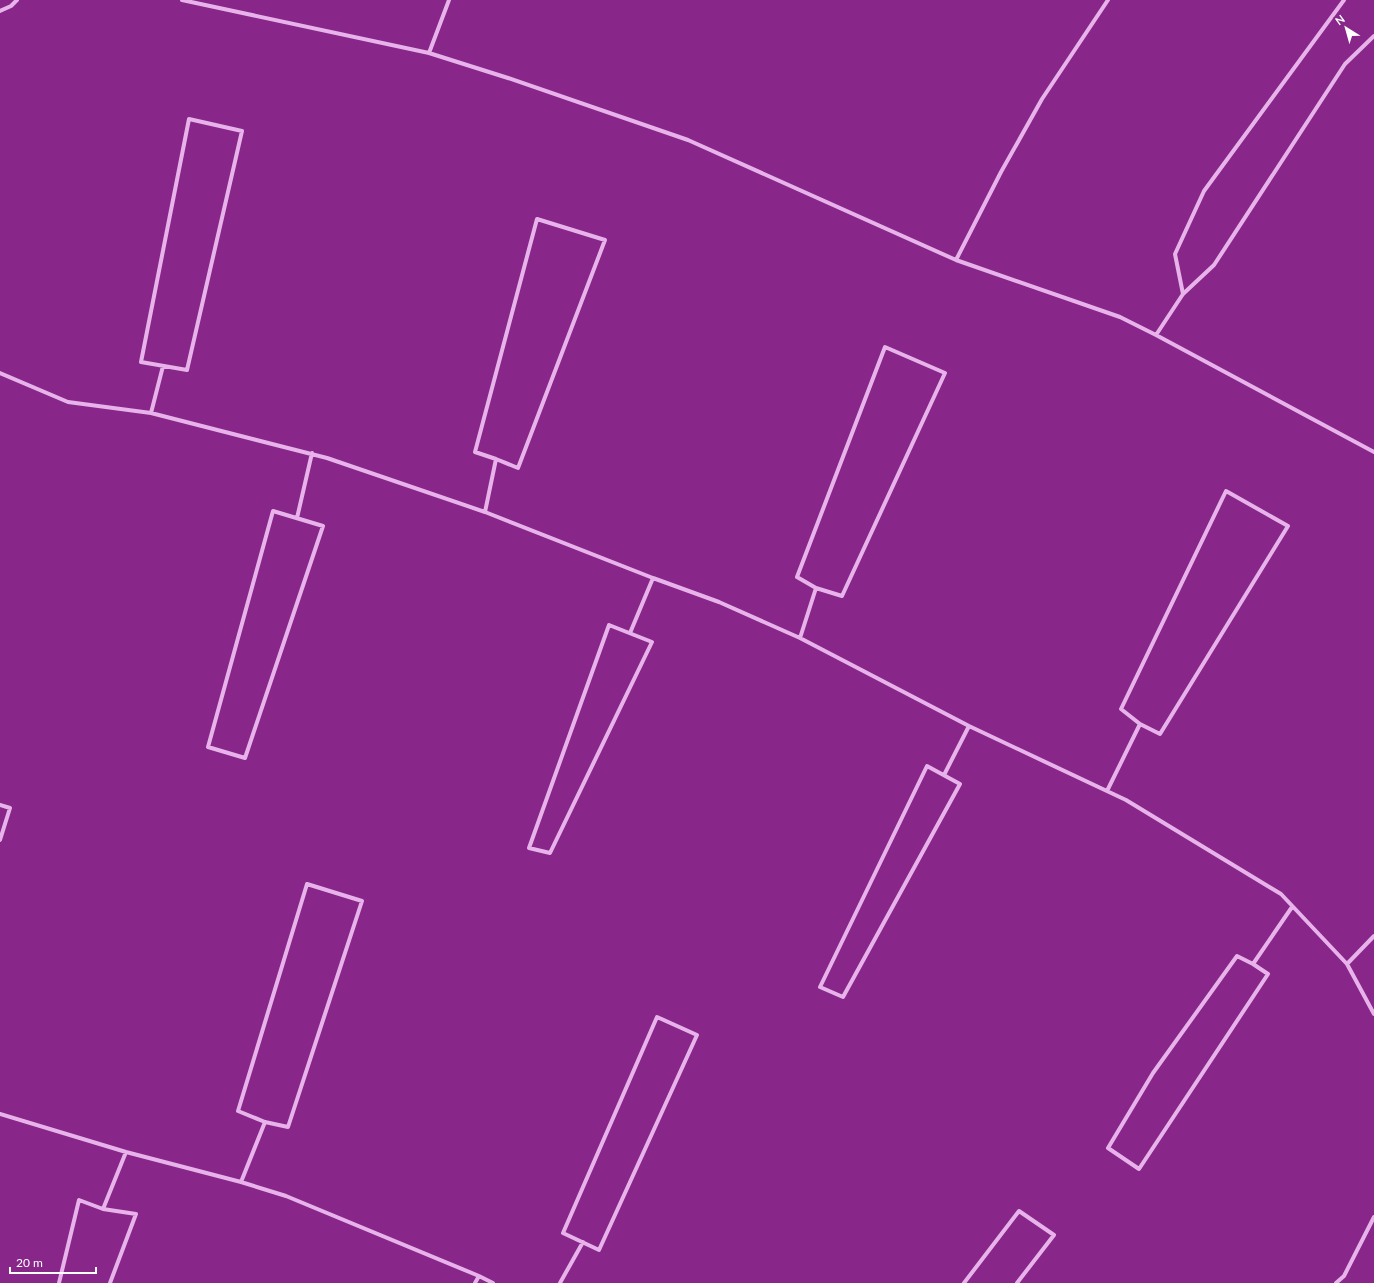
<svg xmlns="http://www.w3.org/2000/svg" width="1374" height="1283" viewBox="0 0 1374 1283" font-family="Lato,sans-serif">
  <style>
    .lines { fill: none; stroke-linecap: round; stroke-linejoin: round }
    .minor { stroke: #e8b3ea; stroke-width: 4 }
  </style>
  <rect width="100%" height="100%" fill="#88268a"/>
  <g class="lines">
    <path class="minor" d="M182,0L429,53L508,78L688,140L956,260L1120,317L1156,335L1374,452
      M0,11L11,6L17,0
      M429,53L449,0
      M189,119L242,131L187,370L141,362Z
      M537,219L605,240L518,468L496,459L475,452Z
      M956,260L1001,172L1042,99L1108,0
      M1183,294L1175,254L1204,191L1344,0
      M1156,335L1183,294L1214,265L1345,64L1374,36
      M885,347L945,373L842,596L816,588L797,577Z
      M0,373L68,402L151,413L327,458L485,512L653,578L719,602L800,638L969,726L1126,800L1281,894L1347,964L1374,1014
      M151,413L163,366
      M1226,491L1288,526L1160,734L1140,724L1121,709Z
      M273,511L323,526L245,758L208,747Z
      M485,512L496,459
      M297,518L312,453
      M609,625L652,642L550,853L529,848Z
      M630,633L653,578
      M800,638L816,588
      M927,766L960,784L843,997L820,987Z
      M944,775L969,726
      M1107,791L1140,724
      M0,805L10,808L0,840
      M307,884L362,901L288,1127L265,1122L238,1111Z
      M1237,956L1253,964L1268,974L1139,1169L1108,1148L1153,1073Z
      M1253,964L1292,907
      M1347,964L1374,936
      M657,1017L697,1035L599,1250L563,1233Z
      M0,1114L126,1152L241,1182L286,1196L479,1276L493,1283
      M241,1182L265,1122
      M103,1209L126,1152
      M59,1283L79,1200L103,1209L136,1214L110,1283
      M475,1283L479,1276
      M560,1283L583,1242
      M964,1283L1019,1211L1054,1235L1017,1283
      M1336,1283L1344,1276L1374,1217"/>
  </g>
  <g transform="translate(1346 28) rotate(323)" stroke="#88268a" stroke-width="3" paint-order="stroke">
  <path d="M0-3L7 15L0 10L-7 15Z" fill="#ffffff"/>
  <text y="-6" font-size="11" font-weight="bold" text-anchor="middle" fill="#ffffff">N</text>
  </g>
  <path d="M10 1267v6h86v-6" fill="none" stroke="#ffffff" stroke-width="2"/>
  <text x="16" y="1267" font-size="12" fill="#ffffff" stroke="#88268a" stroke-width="3" paint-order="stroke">20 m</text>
</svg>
